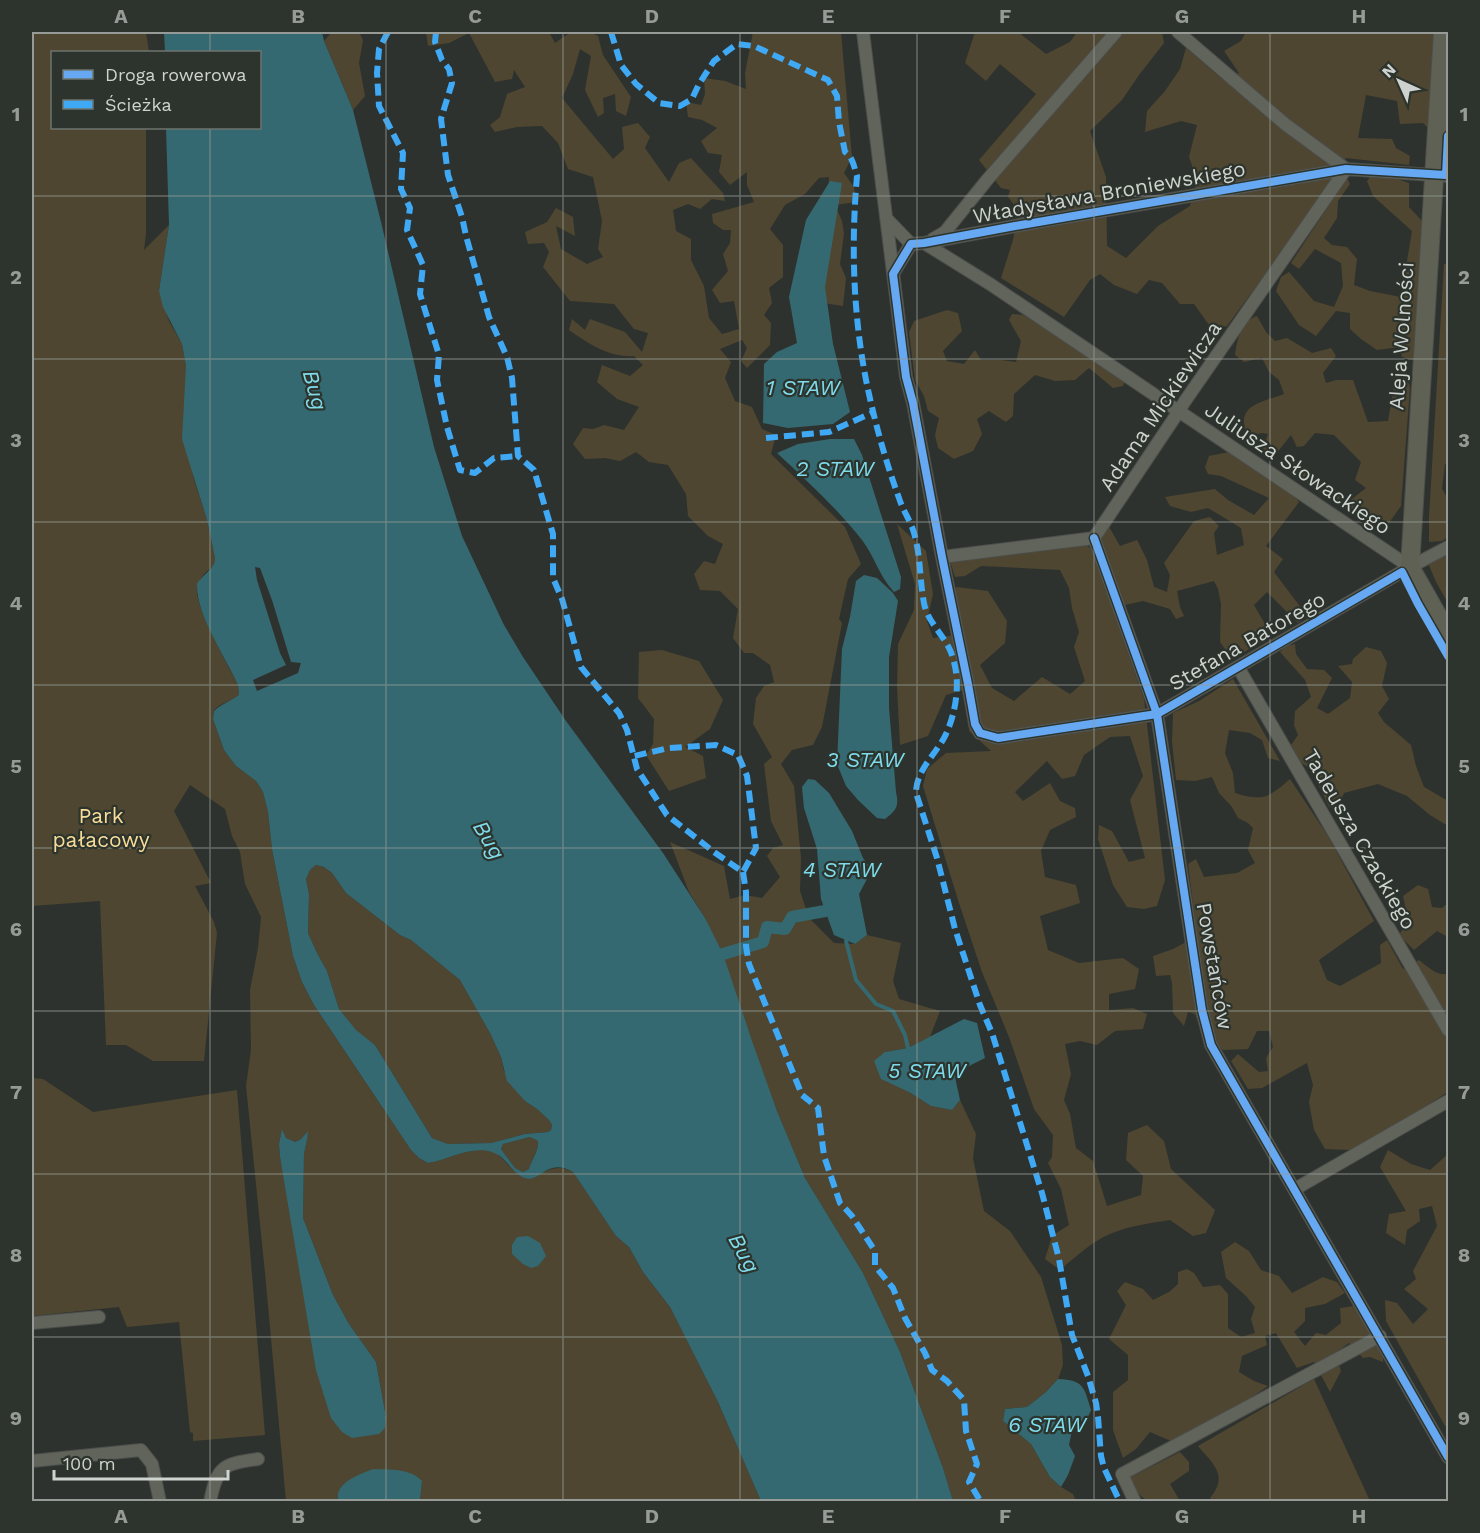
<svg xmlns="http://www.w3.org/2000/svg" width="1480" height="1533" viewBox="0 0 1480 1533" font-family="'Work Sans',sans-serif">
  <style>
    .green { fill: #4e4630; fill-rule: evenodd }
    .water { fill: #356971; fill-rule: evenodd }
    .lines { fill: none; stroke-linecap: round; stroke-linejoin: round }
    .stream { stroke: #356971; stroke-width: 4 }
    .canal { stroke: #356971; stroke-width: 12 }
    .street-casing { stroke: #4c4e4c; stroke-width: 14 }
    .secondary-casing { stroke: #4c4e4c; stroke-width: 20 }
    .street { stroke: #61645a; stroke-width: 12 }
    .secondary { stroke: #5e6153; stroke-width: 18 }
    .quiet { stroke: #3fa9f5; stroke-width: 6; stroke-dasharray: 12 6; stroke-linecap: butt }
    .cycleway-casing { stroke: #2c342d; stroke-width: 11 }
    .cycleway { stroke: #66a8f1; stroke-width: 8 }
    .grid { fill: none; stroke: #969b97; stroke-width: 1.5; stroke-opacity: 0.55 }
    .labels { text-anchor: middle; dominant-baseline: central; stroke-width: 4.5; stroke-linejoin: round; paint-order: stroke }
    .street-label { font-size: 21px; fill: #ced3cf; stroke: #2c342d }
    .park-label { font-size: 21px; fill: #f8dc98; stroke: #2c342d }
    .water-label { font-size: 22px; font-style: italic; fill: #7edbeb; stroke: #2c342d }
    .neatline { fill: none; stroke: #969b97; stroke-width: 2 }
    .grid-label { font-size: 20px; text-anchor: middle; font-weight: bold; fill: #969b97 }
  </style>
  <rect width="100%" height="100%" fill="#2e322e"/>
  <path class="green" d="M32,32H146L149,52H52V128H146V234L144,250L169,225L159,291L169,321L182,344L186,366L193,476L207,520L215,558C216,567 211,567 205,573C202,576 197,585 197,589C195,608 229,666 238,685L239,695C231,701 221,703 214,710L213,719L224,750L236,766L256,781L263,792L268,812L272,849L293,956L302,982L314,1005L411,1150L419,1158L428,1163C446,1160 478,1144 494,1152C503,1157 508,1167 516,1171C521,1174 529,1176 534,1178C548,1169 558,1164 573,1172L616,1236L629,1247L643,1272L670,1307L718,1402L761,1501H420L422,1481L337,1496L338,1501H286L265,1273L246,1086L251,1050L250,990L258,948L261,917L245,884L240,852L232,836L225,809L190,785L174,811L211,883L195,886L214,922L217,933L204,1061H153L126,1045H106L100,901L32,906ZM282,1130L286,1138L295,1142L301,1139L307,1132V1140L304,1154L303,1218L333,1295L349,1324L376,1362L386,1417L288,1199L280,1157L279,1144Z
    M332,32H359L363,40L359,63L365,96L353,110L324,41Z
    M426,32H549L555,43C571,31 580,26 598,36L603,55L631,97L626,116L616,111L615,94L603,98L604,113L598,117L585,90L591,56L580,49L573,74L562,98L613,159L624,149L622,127L638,123L650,137L645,148L669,182L679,163L691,158L723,193L725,201L712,199L700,209L688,204L673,210L676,231L691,239V260L704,286L709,318L722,334L739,329L734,301L720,303L712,290L728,271L723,254L730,243L731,230H723L713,223L712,214L754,202L747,185V172L730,185L719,172L722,155L708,153L701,141L717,128L702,120L688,117L686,102L701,105L705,94L704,78L725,81L746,89L745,73L753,32H841L852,157L844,173L854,187L856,202L835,205L842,221L844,233L840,264L846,278L843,306L817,302L827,218L829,177L819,178L805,194L785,205L770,229L783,245V277L769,288L772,303L764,315L771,323L770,345L747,368L741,361L747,348L742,340L720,349L731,362L725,378L735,401L752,407L762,429L776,435L771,454L845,527L861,564L848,579L839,619L842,623L822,727L813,745L792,750L781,764L794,786L801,858L800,891L809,918L834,943L855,944L867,935L901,943L893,981L899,999L940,1011L930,1037L908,1048L885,1052L909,1092L931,1106L952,1110L960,1100L976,1134L973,1158L984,1211L1010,1231L1041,1277L1062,1345L1063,1365L1058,1379L1046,1392L1027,1407L1005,1409L1003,1421L1031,1444L1050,1477L1061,1487L1073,1494L1076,1501H953L943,1468L900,1352L863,1273L805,1178L777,1111L705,918L689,892L670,842L724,866L730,899L745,895L762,898L780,877L767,856L773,848L783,845L771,821L764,764L772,757L753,724L756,698L764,686L774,682L770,665L753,653H744L733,638L738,609L720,591L700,590L694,574L704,561L715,564L723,544L708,536L688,516L686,494L668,465L649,462L636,452L620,461L605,458L585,459L573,444L583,428L593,429L604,425L624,430L639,407L617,399L597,382L602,365L630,376L643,365L634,356C609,358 588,343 569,330L572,319L585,330L590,319L625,332L642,352L648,333L634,329L614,304L570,301L543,267L549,252L544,243L528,244L525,232L547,222L556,208L573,217L575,236L556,226L561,249L587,264L603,257L598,249L602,221L593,177L568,169L558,143L542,126L517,127L495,132L490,125L500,117L507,94L525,87L514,70L512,79L495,82L469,33L449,43L428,46Z
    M975,32H1018L1046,54L1070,42L1077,32H1162L1164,43L1139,75L1122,100L1090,131L1106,177L1107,246L1126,258L1158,226L1190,206L1197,180L1189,157L1197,125L1181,121L1145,132L1147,111L1165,91L1180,69L1186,48L1222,79L1239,73L1224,51L1241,41L1246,32H1448V147L1423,123L1400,124L1397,101L1366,95L1358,138L1392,139L1396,148L1410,156L1409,165L1346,158L1327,190L1227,326L1212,329L1194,304H1180L1162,283L1149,280L1137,294L1114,285L1100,274L1090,280L1064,317L1001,278L1013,240L1018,210L1008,197L1010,190L1001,188L979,160L1036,94L1000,64L986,81L965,63Z
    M1372,175L1394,178L1409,183V207L1423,222L1414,360L1402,357L1400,347L1377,350L1361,339L1350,329V313L1336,311L1316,336L1299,325L1276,291L1281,277L1289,272L1314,301L1334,307L1343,286L1341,263L1315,249L1299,269L1291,263L1347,178L1350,184L1338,201L1337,218L1324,238L1332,245L1347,247L1357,259L1354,285L1370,291L1401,297L1412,231L1373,196L1367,181Z
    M1444,264H1448V462L1445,464L1442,489L1448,499V537L1442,541L1429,542V517Z
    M947,310L958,313L962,331L943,351L947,361L964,364L975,350L981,360H1001L1016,362L1021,341L1009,320L1012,314L1023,315L1125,379L1123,386L1113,388L1089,368L1075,380L1055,381L1035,375L1014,394L1013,416L1006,422L989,411L977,419L982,434L973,451L954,459L938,448L935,435L939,418L928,411L924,396L915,380L909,332L914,321Z
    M1257,316L1266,332L1275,341L1287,338L1312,353L1331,348L1336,356L1323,373L1326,383L1336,380H1353L1368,422L1388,421L1396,375H1406L1410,388L1401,506L1389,523H1366L1290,471L1293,461L1348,502L1366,488L1355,480L1361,462L1334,435L1315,433L1304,446L1297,447L1291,435L1271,460L1263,449L1268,434L1262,433L1248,436C1233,405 1263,402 1284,394L1279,380L1269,372L1262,358L1244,362L1235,355C1237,340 1241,321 1257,316Z
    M1229,452L1291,492L1299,502L1266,546L1283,559L1274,572L1302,609L1321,608L1298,623L1267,592L1254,605L1272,636L1232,659L1220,642L1221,604L1218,589L1214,581L1177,591L1180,607L1184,616L1176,619L1170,609L1143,601L1112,608L1144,699L1165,880L1157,906L1144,909L1127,907L1113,885L1098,839L1099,825L1112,831L1129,862L1145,858L1130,800L1143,776L1130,736L1110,737L1084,755L1075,776L1062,779L1047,761L1015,792L1023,801L1050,783L1060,801L1075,808L1076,817L1050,830L1041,851L1045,877L1076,885L1080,903L1040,916L1048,950L1079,963L1123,958L1139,969L1135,989L1109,994V1010L1133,1008L1147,1014L1143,1029L1115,1031L1097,1045L1080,1041L1065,1044L1071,1074L1064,1100L1070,1114L1076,1148L1093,1161L1107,1206L1141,1195L1143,1176L1126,1160L1128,1133L1147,1125L1164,1141L1171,1169L1215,1210L1206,1233L1193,1236L1170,1220C1150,1223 1129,1226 1110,1234C1093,1241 1075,1257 1060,1270L1045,1259L1052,1236L1069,1225L1061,1189L1048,1163L1052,1157L1053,1135L1034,1109L1009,1037L982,972L958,900L923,786L927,769L946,753L991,751L969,731L967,689L946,695L928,736L900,745L897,687L898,644L914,610L915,584L897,524L926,551L933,594L927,621L933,638L956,635L951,594L957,587L988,591L1007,621L1005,643L980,665L992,688L1014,701L1042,677L1070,694L1085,681L1074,647L1079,632L1072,608L1069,588L1060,570L981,566L965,576L955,577L950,561L1085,544L1094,551L1108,525L1120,546L1137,540L1147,560L1154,587L1167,592L1170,575L1164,563L1194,521L1210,517L1219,526L1214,533L1217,555L1244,545L1241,528L1208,508L1191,512L1170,506L1165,497L1215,489L1228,500L1254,515L1269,498L1221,476L1208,474L1205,467L1209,456Z
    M1448,552V603L1436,582L1428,563Z
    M1295,644L1296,654L1307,669L1324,670L1332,678L1317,708L1328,714L1350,698L1352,682L1338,666L1352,664L1353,659L1366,647L1381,651L1387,663L1382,686L1389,699L1378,713L1384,722L1411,745L1416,766L1424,787L1448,801V826L1430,815L1407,796L1378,784L1344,793L1337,809L1329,807L1311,769L1300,762L1291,745L1298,735L1294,725L1295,711L1311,697L1305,680L1280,652L1286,646Z
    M662,650L699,661L723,700L710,729L685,747L703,756L706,778L669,791L646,755L653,744L654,719L638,698L639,652Z
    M1233,679L1280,761L1268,758L1262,740L1250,733L1229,730L1225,753L1233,773L1235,793C1264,802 1269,797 1290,779L1328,836L1374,921L1319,960L1327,980L1340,986L1381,963L1380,945L1387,940L1403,969L1419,960C1428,967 1437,976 1448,974V1092L1369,1142L1350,1150L1325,1149L1314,1130L1309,1102L1313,1085L1307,1063L1262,1088L1248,1089L1231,1061L1238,1054L1259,1072L1268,1071L1266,1058L1273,1047L1269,1031H1257L1248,1049L1223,1050L1202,1033L1195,1014L1188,1012L1184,1026L1173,1013L1172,983L1170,975L1156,976L1153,956L1173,949L1197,936L1188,864L1196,859L1204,877L1237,873L1255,863L1248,850L1253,828L1248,823L1238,818L1232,807L1219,793L1212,777L1195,781L1176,780L1172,742L1173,713L1199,701Z
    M316,865L324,867L332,873L346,893L400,935L411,940L460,980L490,1033L501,1057L504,1071L525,1101L537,1109L549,1120L552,1125L551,1130L548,1132L525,1134L491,1143L448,1144L432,1138L375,1045L355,1030L339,1009L327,971L317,953L308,933L309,894L306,879L310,870Z
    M1418,885L1428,889L1432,907L1442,908L1448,903V937L1437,931L1414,950L1399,935L1408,920L1403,896Z
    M32,1078L43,1079L93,1112L237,1090L265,1435L193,1441V1433L190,1432L179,1322L127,1327L119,1307L32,1316Z
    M530,1137L538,1141C539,1150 531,1160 529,1169L523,1172L515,1168L501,1149L503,1144Z
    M1388,1150L1411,1164L1430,1170L1448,1154V1428L1445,1426L1386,1321L1385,1300L1397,1303L1413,1324L1428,1309L1404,1289L1416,1279L1413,1271L1437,1226L1432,1206L1419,1209L1420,1221L1407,1230L1405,1245L1386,1233L1389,1214L1406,1211L1380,1167Z
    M1235,1242L1249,1251L1261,1270L1279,1276L1292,1293L1323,1277L1337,1282L1345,1293L1325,1304L1305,1308V1321L1294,1332L1305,1346L1316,1333L1326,1335L1341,1323L1340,1308L1354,1306L1383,1354V1362L1370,1357L1363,1358L1349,1343L1335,1353L1341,1371L1330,1392L1314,1362L1297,1368L1276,1333L1265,1336L1267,1345L1242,1356L1239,1372L1254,1381L1268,1386C1248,1400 1227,1413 1205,1424C1193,1430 1182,1433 1171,1441L1150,1432L1136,1449L1123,1458L1113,1430V1392L1128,1380V1355L1109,1339L1126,1305L1117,1291L1125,1282L1143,1289L1153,1300L1169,1292L1178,1284V1272L1187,1269L1194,1273L1203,1287L1220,1285L1228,1294V1328L1241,1337L1255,1333L1251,1319L1255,1307L1246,1296L1226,1278L1221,1252Z
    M1314,1379L1370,1501H1213L1210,1498C1229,1475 1213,1464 1198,1446Z
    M1180,1452L1189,1462V1471L1170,1484L1180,1501C1149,1501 1145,1508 1129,1478Z"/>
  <path class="water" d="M164,32H322L324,41L353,110L381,222L434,447L462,536L504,625L523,657L566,721L663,853L705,918L723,954L752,1041L777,1111L805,1178L863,1273L900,1352L943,1468L953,1501H761L718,1402L670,1307L643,1272L629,1247L616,1236L573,1172C546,1157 542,1183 525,1178C515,1175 508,1162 500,1156C479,1141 451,1159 428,1163L419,1158L411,1150L314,1005L302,982L293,956L272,849L268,812L263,792L256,781L236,766L224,750L213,719L214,711C221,704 231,701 239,695L238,685C225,656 196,615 197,584C202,575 216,568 215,558L207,520L182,439L186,366L182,344L163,307L159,291L169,225L166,128H260V52H165ZM255,567L260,568L272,600L291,662L301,663L298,673L257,691L253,680L286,665L280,653L257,580ZM316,865L324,867L332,873L346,893L400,935L411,940L460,980L490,1033L501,1057L507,1081L525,1101L537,1109L549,1120L552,1125L551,1130L548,1132L525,1134L491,1143L448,1144L432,1138L375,1045L356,1030L339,1009L327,971L317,953L308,933L309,894L306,879L310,870ZM530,1137L538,1141C539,1151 531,1160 529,1169L523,1172L515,1168L501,1149L503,1144Z
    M830,181L842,183L825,287L833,344L850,412L833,424L788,428L763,423L764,364L777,352L797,343L789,297L806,220Z
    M830,439H854L862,455L901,577L900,589L894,592C879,576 875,557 862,540C837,508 807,481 777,453L798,444Z
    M864,575L877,578L893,593L898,601L889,657V708L896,792C899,806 897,810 885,819L877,818L858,800L846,786L837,764L842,649L850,617L856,581Z
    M808,779L815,780L829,793L852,831L863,858L868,865L867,879L859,894L867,935L855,944L834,935L821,899L817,849L804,808L802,787Z
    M964,1019L977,1023L985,1058L965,1068L955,1077L960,1100L952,1110L931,1106L909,1092L881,1079L874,1061L885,1052L908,1048Z
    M282,1129L286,1138L295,1142L301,1139L308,1131L307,1140L304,1154L303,1218L333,1295L349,1324L376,1362L386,1417L385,1428L379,1434L352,1438L342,1432L331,1418L316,1370L280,1157L279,1144Z
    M528,1236L540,1243L546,1256L538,1266L531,1268L523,1264L512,1254V1245L517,1237Z
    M1058,1379C1084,1380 1084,1387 1091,1410L1087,1419L1073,1426L1069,1445L1075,1456L1068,1475L1061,1487L1050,1477L1031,1444L1003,1421L1005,1409L1027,1407L1046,1392Z
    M373,1469C390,1470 410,1468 422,1481L420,1501H338C334,1483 360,1474 373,1469Z"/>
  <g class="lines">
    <path class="stream" d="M846,941L856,980L876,1004L893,1011L905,1035L908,1048"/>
    <path class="canal" d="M723,954L763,942L767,927L785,929L792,917L825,911"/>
    <defs>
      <path id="street" d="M863,32L906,377L913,403L942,557L968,684L975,724L980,733L998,738L1157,714L1410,567L1448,547
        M1178,32L1285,124L1346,169L1448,176
        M886,218L911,244
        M933,239L945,232L987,180L1116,32
        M924,243L990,284L1410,567
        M893,274L911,244L924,243L1015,226L1346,169
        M1094,538L1157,714L1202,1010L1211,1045L1448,1457
        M942,557L1094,538L1179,411L1185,401L1346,169
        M1238,667L1448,1030
        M1295,1189L1448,1101
        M32,1323L99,1317
        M32,1461L141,1450L152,1464L160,1502
        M210,1502C217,1465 224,1464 258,1459
        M1135,1502L1122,1474L1380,1336"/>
      <path id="secondary" d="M1443,32L1410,567L1448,634"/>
    </defs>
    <use href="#street" class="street-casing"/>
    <use href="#secondary" class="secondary-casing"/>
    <use href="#street" class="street"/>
    <use href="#secondary" class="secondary"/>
    <path class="quiet" d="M388,32L379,49L377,73L379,106L403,153L401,189L410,208L407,230L423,265L420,294L439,355L437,380L447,427L460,470L475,473L494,458L518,456
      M436,32L435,42L442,60L449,69L452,83L441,119L448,175L462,217L466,236L489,317L507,357L512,378L518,456L534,470L553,534V578L562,599L581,667L619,713L627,730L637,769L667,815L714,852L743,872L756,848L747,776L738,755L716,745L669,748L634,756
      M611,32L621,65L636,84L659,103L680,106L692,99L699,84L714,61L737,44L754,46L828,80L837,96L839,122L845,152C853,157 854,167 857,176C851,244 853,313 866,380C874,419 885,460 899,498C902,508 908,517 912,527C921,551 919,577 924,603C927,621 943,634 950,650C953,657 955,665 956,672C959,693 954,719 944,738C934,756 916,771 916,793L937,858L955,929L980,1005L992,1033L1042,1193L1059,1259L1072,1335L1088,1376L1096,1403L1098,1417L1101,1456L1104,1468L1120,1502
      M766,438L829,432L874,412
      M743,872L746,892V946L749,964L802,1095L818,1108L824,1156L840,1203L852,1216L875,1251V1266L893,1288L905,1318L925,1353L932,1370L947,1381L964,1400L966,1431L977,1464L969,1482L981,1502"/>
    <defs>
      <path id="cycleway" d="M1448,136L1446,175L1346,169L1015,226L924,243L911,244L893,274L906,377L913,403L942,557L968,684L975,724L980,733L998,738L1157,714L1402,572L1418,604L1448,656
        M1094,538L1157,714L1202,1010L1211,1045L1448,1457"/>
    </defs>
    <use href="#cycleway" class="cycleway-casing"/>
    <use href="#cycleway" class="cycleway"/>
  </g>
  <path class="grid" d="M210,32V52M386,32V1502M563,32V1502M740,32V1502M917,32V1502M1094,32V1502M1270,32V1502M210,128V1502M32,196H1448M32,359H1448M32,522H1448M32,685H1448M32,848H1448M32,1011H1448M32,1174H1448M32,1337H1448"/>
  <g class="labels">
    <g class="street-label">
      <text transform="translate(1109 192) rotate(-10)">Władysława Broniewskiego</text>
      <text transform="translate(1401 336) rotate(-86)">Aleja Wolności</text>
      <text transform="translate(1160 406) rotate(-56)">Adama Mickiewicza</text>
      <text transform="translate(1298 468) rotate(34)">Juliusza Słowackiego</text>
      <text transform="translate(1247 641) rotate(-30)">Stefana Batorego</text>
      <text transform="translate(1360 839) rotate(60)">Tadeusza Czackiego</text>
      <text transform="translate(1215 966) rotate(80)">Powstańców</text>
    </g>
    <g class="park-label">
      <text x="101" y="815">Park<tspan x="101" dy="24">pałacowy</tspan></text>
    </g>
    <g class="water-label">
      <text x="803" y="387">1 STAW</text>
      <text transform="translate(315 390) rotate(75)">Bug</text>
      <text x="835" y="468">2 STAW</text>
      <text x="865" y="759">3 STAW</text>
      <text transform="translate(489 840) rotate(60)">Bug</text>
      <text x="842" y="869">4 STAW</text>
      <text x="927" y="1070">5 STAW</text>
      <text transform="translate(744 1253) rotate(62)">Bug</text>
      <text x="1047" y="1424">6 STAW</text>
    </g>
  </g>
  <rect width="1480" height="1533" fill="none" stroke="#2c342d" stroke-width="66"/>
  <rect x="51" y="51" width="210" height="78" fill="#2c342d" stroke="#6d746e" stroke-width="1.5"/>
  <rect x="63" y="70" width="30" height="9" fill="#66a8f1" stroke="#6d746e" stroke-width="1.5"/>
  <text x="105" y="81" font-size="18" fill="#ced3cf">Droga rowerowa</text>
  <rect x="63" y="100" width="30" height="9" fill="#3fa9f5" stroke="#6d746e" stroke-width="1.5"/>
  <text x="105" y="111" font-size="18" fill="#ced3cf">Ścieżka</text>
  <g transform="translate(1399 81) rotate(315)" stroke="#2c342d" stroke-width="4.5" paint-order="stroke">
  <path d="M0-4.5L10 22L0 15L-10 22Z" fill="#ced3cf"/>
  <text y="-9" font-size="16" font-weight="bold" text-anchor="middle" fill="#ced3cf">N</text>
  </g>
  <path d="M54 1470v9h174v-9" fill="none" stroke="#ced3cf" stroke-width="3"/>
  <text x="63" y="1470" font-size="18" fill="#ced3cf" stroke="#2c342d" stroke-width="4.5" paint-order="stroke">100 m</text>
  <rect x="33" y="33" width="1414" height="1467" class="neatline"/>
  <g class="grid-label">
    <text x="121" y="23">A</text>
    <text x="298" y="23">B</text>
    <text x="475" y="23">C</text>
    <text x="652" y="23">D</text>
    <text x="828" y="23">E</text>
    <text x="1005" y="23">F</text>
    <text x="1182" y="23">G</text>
    <text x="1359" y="23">H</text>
    <text x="16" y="121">1</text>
    <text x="1464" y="121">1</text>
    <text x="16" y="284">2</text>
    <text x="1464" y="284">2</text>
    <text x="16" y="447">3</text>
    <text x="1464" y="447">3</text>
    <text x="16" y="610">4</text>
    <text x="1464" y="610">4</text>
    <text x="16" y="773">5</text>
    <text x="1464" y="773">5</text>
    <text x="16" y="936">6</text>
    <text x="1464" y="936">6</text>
    <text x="16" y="1099">7</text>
    <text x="1464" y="1099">7</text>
    <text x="16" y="1262">8</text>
    <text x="1464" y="1262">8</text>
    <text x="16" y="1425">9</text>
    <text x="1464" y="1425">9</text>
    <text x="121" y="1523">A</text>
    <text x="298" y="1523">B</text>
    <text x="475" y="1523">C</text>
    <text x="652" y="1523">D</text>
    <text x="828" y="1523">E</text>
    <text x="1005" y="1523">F</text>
    <text x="1182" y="1523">G</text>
    <text x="1359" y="1523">H</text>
  </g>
</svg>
